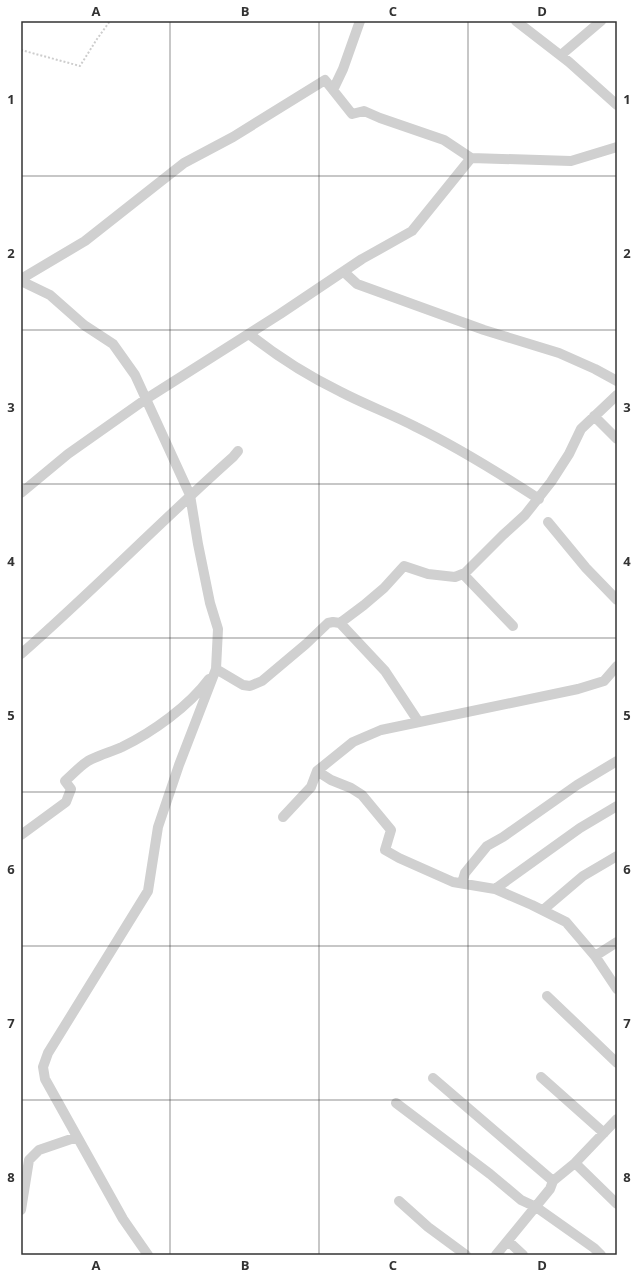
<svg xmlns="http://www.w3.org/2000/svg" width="638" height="1276" viewBox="0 0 638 1276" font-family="'Open Sans',sans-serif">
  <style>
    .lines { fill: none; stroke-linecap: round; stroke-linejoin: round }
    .path { stroke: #cdcdcd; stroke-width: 2; stroke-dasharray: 2 2; stroke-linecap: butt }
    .minor { stroke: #d0d0d0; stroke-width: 10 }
    .grid { fill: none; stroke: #333; stroke-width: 1; stroke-opacity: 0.55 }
    .neatline { fill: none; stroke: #333; stroke-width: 1.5 }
    .grid-label { font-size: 13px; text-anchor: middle; font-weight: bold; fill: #333 }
  </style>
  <rect width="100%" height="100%" fill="#fff"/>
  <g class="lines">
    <path class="path" d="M21,50L80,66L97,39L110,21"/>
    <path class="minor" d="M516,21L569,62L617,105
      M561,55L601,21
      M333,90L343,69L360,21
      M344,272L357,284L484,330L559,353L595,369L617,381
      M21,279L85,241L184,163L233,137L325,80L352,114L364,111L380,118L444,140L471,158L571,161L617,147
      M21,281L50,295L84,325L113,344L135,375L190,495L198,544L210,603L218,629L216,669L179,765L158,827L148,891L48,1053L43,1067L45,1079L123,1219L148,1255
      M249,334C278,357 308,376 341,392C366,405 391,414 416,427C459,448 499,473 539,499
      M594,416L617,439
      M21,493L68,454L146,399L280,314L362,259L412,231L471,158
      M548,522L586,568L617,600
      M463,574L513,626
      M340,623L364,605L384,588L404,566L428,574L455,577L465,573L503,535L525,515L551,482L569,454L581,429L617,395
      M21,654C94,590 161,521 233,457L238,451
      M216,669L243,685L250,686L262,681L306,644L328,623L333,622L340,623L385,671L418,721
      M317,771L331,780L351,788L362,795L391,830L385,850L399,858L453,882L495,889L532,905L566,922L595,956L617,989
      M283,817L311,787L317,771L353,742L381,730L578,689L604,681L617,666
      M21,835L66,802L71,789L65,781C72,775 80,766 88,761C99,755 111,752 122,747C153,732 189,706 209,679
      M462,883L465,873L487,846L503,837L577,785L617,761
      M495,889L580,828L617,806
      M543,910L583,876L617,856
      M595,956L617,942
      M547,996L617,1063
      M541,1077L604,1133
      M433,1078L553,1181
      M396,1103L490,1174L521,1200L536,1207L594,1248L601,1255
      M575,1163L617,1204
      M399,1201L428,1227L466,1255
      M21,1210L29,1160L39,1150L77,1137
      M508,1241L523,1255
      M496,1255L550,1189L553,1181L575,1163L617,1119"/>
  </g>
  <path class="grid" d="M170,21V1255M319,21V1255M468,21V1255M21,176H617M21,330H617M21,484H617M21,638H617M21,792H617M21,946H617M21,1100H617"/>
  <rect width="638" height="1276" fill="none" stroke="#ffffff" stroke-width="44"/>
  <rect x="22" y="22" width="594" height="1232" class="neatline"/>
  <g class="grid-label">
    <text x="96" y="16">A</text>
    <text x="245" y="16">B</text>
    <text x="393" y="16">C</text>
    <text x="542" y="16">D</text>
    <text x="11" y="104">1</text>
    <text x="627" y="104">1</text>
    <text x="11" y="258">2</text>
    <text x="627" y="258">2</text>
    <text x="11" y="412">3</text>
    <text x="627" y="412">3</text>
    <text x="11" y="566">4</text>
    <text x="627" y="566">4</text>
    <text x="11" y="720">5</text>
    <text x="627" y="720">5</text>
    <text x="11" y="874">6</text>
    <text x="627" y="874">6</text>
    <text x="11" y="1028">7</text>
    <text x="627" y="1028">7</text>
    <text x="11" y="1182">8</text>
    <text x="627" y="1182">8</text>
    <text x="96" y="1270">A</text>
    <text x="245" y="1270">B</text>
    <text x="393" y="1270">C</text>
    <text x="542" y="1270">D</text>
  </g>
</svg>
